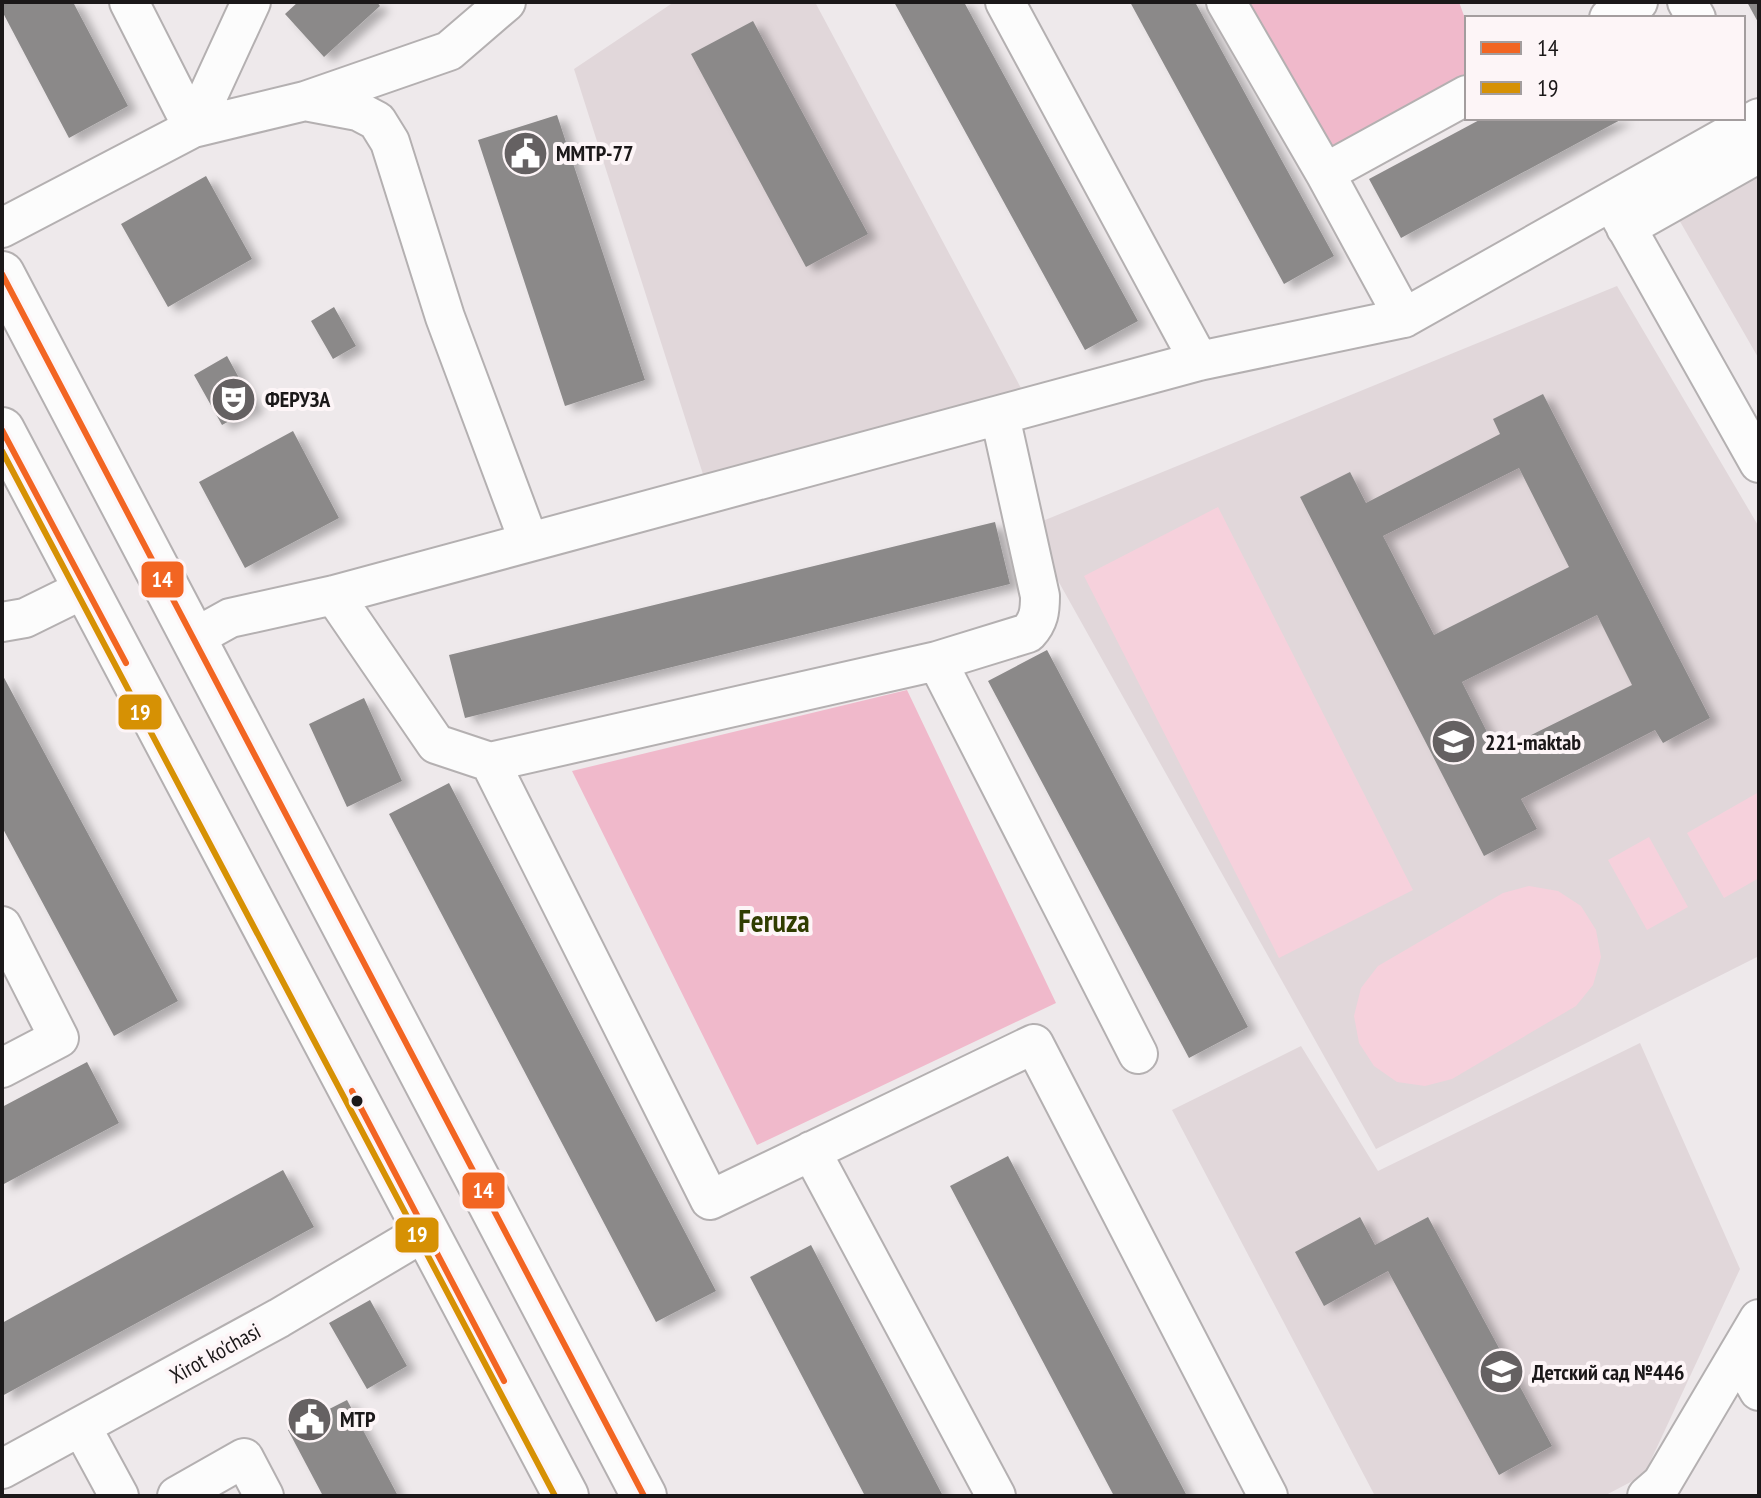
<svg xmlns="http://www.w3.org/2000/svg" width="1761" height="1498" viewBox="0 0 1761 1498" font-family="'PT Sans Narrow',sans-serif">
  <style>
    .built { fill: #e1d7da }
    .green { fill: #f6d1dc }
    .forest { fill: #f0b9cb }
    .building { fill: #8b8989; fill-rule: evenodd; filter: url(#shadow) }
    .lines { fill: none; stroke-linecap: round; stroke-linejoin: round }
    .minor-casing { stroke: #b4b0b1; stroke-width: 42 }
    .major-casing { stroke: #b4b0b1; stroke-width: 48 }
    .minor { stroke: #fcfcfc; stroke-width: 38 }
    .major { stroke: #fcfcfc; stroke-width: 44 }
    .bus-1-casing { stroke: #fdf5f7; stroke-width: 12 }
    .bus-2-casing { stroke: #fdf5f7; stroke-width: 12 }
    .bus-1 { stroke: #f26522; stroke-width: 6 }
    .bus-2 { stroke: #d69104; stroke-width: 6 }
    .bus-dot { fill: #1b1819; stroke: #fdf5f7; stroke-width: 3 }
    .labels { text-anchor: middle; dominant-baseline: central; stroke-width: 8; stroke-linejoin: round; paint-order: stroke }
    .poi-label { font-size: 22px; font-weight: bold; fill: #1b1819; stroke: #fdf5f7; text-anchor: start }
    .street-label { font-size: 22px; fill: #1b1819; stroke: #fdf5f7 }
    .district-label { font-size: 30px; font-weight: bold; fill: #303d01; stroke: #fdf5f7 }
    .line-badge { stroke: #fdf5f7; stroke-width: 3 }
    .badge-label { font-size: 22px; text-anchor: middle; font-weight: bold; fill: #fff }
  </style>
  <defs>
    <filter id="shadow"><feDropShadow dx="9" dy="5" stdDeviation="4" flood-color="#0004"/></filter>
  </defs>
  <rect width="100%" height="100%" fill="#eee9eb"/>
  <path class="built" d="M674,2H815L1022,390L708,490L574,69Z
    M1759,172V359L1678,218Z
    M1617,286L1759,527V956L1376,1149L1028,527Z
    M1640,1043L1740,1269L1644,1475L1604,1496H1375L1172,1110L1301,1046L1378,1171Z"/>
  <path class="green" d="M1218,507L1413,890L1279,958L1084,576Z
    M1759,792V878L1724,898L1687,833Z
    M1649,837L1688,907L1647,930L1608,860Z
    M1529,886L1558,891L1581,906L1596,930L1601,957L1593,985L1576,1006L1452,1079L1425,1086L1397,1082L1374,1066L1359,1043L1354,1016L1361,988L1378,966L1503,893Z"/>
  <path class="forest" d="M1246,2H1459L1467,24V81L1329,149Z
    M907,690L1056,1003L757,1145L572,771Z"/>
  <path class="building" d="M2,2H73L128,106L69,138L2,11Z
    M298,2H377L380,6L324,57L285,14Z
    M894,2H964L1138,321L1085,350Z
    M1130,2H1195L1334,256L1284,284Z
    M1747,2H1759V24Z
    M753,21L868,234L806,267L691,54Z
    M557,115L645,380L565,406L478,140Z
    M1483,118H1624L1401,238L1369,179Z
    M206,176L252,259L168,307L121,224Z
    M334,307L356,346L333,359L311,321Z
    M227,356L255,407L222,425L194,375Z
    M1543,394L1710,718L1663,743L1655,730L1521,799L1537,829L1484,856L1300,497L1350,472L1366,503L1500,434L1493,419ZM1519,468L1569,567L1434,635L1383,536ZM1597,615L1632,685L1497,752L1462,682Z
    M293,431L339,518L245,568L199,482Z
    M995,522L1010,584L465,718L449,655Z
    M1047,650L1248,1027L1189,1058L988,681Z
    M2,674L178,1001L114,1036L2,827Z
    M364,698L402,781L347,807L309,724Z
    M449,783L716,1291L656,1322L389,814Z
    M87,1062L119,1123L2,1185V1107Z
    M1008,1156L1187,1496H1114L950,1186Z
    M283,1170L314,1227L2,1396V1323Z
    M1360,1217L1375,1245L1428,1217L1552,1446L1499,1475L1388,1271L1324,1306L1295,1252Z
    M811,1245L943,1496H865L750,1277Z
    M370,1300L407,1366L367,1389L329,1323Z
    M347,1400L398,1496H323L288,1430Z"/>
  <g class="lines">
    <defs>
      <path id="minor" d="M129,2L193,128L305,101L449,51L506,2
        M1005,2L1199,361
        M1226,2L1325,173L1404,318
        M1687,2L1696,18
        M1609,18L1638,2
        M305,101L358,111L377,121L390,142L445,317L529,542
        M1325,173L1467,95
        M1612,202L1759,463
        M2,228L193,128L251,2
        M1626,228L1759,153
        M334,595L436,744L490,762L710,1200L1034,1044L1268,1496
        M2,622L25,618L86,588
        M194,638L230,618L334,595L1199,361L1404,318L1759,118
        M937,661L1028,633C1039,621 1040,611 1040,596L1000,416
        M490,762L937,661L1138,1054
        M2,926L59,1038L2,1068
        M811,1151L996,1496
        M1739,1356L1759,1391
        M81,1426L119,1496
        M2,1469L279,1318L424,1232
        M177,1496L244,1458L264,1496
        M1647,1496L1662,1483L1759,1319"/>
      <path id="major" d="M2,274L644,1496
        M2,430L566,1496"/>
    </defs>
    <use href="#minor" class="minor-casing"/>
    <use href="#major" class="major-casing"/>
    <use href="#minor" class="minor"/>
    <use href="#major" class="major"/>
    <defs>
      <path id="bus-1" d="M2,274L644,1496
        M2,430L126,663
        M352,1091L504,1381"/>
      <path id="bus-2" d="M2,451L555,1496"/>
    </defs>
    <use href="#bus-1" class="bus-1-casing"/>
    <use href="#bus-2" class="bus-2-casing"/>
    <use href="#bus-1" class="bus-1"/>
    <use href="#bus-2" class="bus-2"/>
  </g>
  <defs>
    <symbol id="civic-disc" viewBox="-11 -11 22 22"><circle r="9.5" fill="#656162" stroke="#fdf5f7"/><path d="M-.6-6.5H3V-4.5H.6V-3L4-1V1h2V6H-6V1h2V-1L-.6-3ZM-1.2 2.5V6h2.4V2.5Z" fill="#fff"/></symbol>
    <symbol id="theatre-disc" viewBox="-11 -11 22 22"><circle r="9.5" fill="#656162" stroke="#fdf5f7"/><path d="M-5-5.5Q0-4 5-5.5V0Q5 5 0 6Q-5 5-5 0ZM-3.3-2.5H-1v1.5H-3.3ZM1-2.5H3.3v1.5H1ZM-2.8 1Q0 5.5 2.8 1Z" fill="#fff"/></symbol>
    <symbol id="school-disc" viewBox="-11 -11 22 22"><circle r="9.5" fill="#656162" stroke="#fdf5f7"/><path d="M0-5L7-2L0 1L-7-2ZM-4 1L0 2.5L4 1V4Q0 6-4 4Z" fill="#fff"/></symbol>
  </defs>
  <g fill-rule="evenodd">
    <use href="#civic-disc" x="500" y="128" width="51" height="51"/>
    <use href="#theatre-disc" x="208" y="374" width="51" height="51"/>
    <use href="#school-disc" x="1428" y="716" width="51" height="51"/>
    <use href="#school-disc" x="1476" y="1346" width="51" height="51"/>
    <use href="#civic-disc" x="284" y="1394" width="51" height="51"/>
  </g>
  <circle class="bus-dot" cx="357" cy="1101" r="7"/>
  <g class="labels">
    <g class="poi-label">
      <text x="556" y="153">MMTP-77</text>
      <text x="265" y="399">ФЕРУЗА</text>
      <text x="1485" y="742">221-maktab</text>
      <text x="1532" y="1372">Детский сад №446</text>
      <text x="340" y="1419">MTP</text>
    </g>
    <g class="street-label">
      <text transform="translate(215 1353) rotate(-29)">Xirot ko'chasi</text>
    </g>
    <g class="district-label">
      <text x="774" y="920">Feruza</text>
    </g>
  </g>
  <g class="line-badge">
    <rect x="140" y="560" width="45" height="39" rx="8" fill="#f26522"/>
    <rect x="117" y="693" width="46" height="38" rx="8" fill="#d69104"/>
    <rect x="461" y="1171" width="45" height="39" rx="8" fill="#f26522"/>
    <rect x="394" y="1216" width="46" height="38" rx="8" fill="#d69104"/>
  </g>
  <g class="badge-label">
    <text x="162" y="587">14</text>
    <text x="140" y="720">19</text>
    <text x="483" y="1198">14</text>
    <text x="417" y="1242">19</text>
  </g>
  <rect width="1761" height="1498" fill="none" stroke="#1b1819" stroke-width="8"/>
  <rect x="1465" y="16" width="280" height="104" fill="#fdf5f7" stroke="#a39d9e" stroke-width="2"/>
  <rect x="1481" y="42" width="40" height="12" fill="#f26522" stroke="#a39d9e" stroke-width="2"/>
  <text x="1537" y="56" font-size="24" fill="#1b1819">14</text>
  <rect x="1481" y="82" width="40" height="12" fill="#d69104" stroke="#a39d9e" stroke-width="2"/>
  <text x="1537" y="96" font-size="24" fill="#1b1819">19</text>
</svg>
